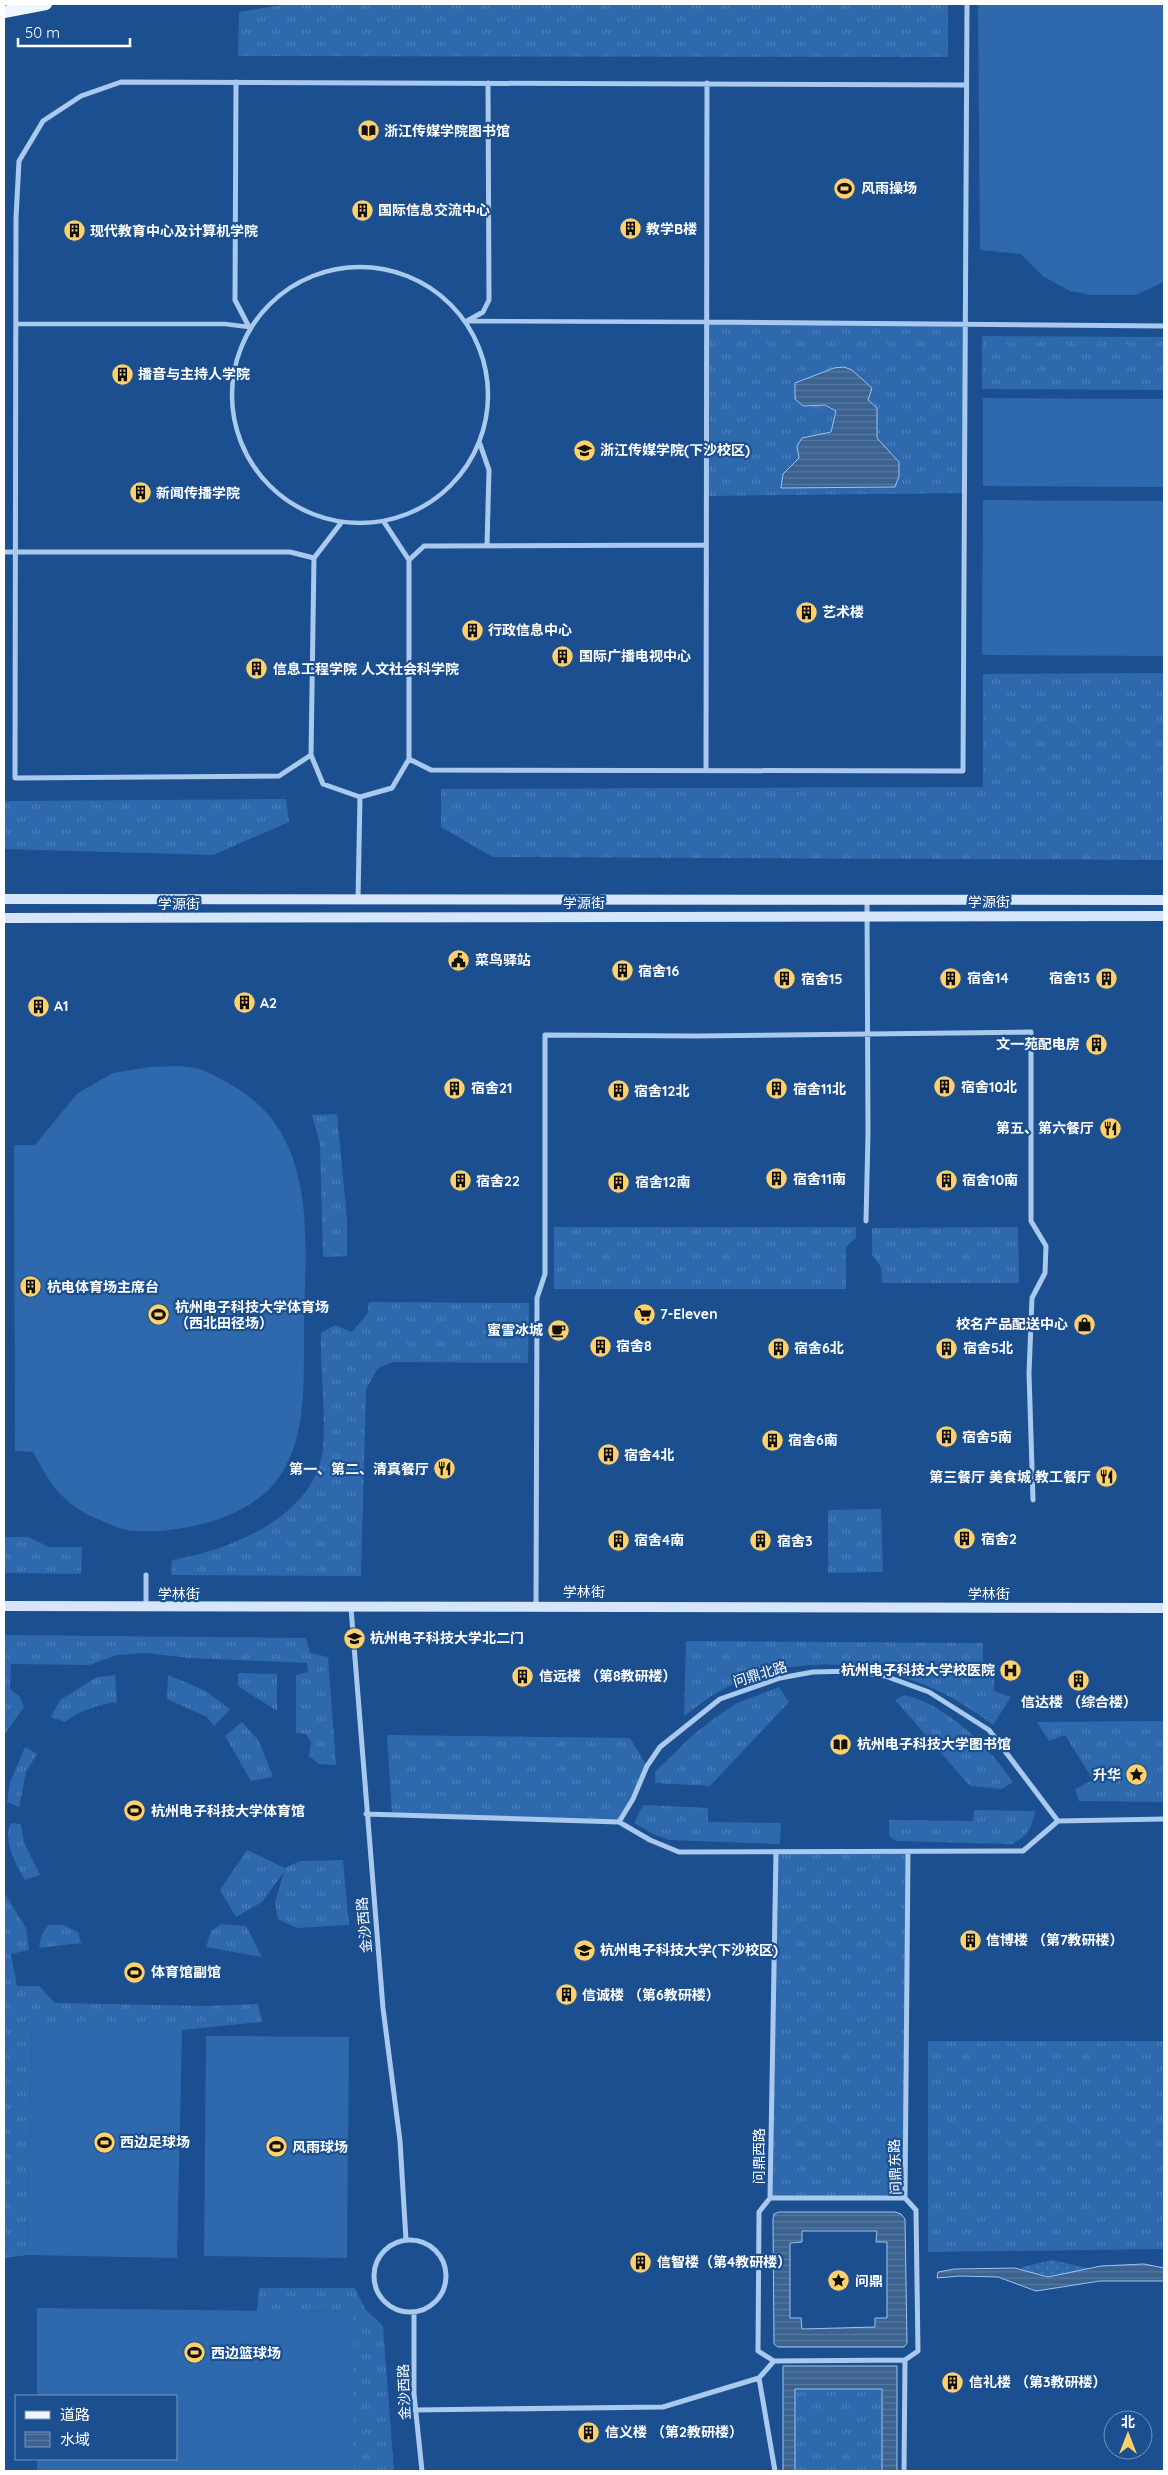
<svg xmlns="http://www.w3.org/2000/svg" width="1168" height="2475" viewBox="0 0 1168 2475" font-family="Quicksand,'Noto Sans SC',sans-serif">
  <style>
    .grass { fill: url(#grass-tufts) }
    .garden { fill: url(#garden-dots) }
    .pitch { fill: #2e69ad }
    .water { fill: url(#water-rules); stroke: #9cc4f0; fill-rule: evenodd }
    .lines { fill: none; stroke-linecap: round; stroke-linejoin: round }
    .pedestrian { stroke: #a9c9ee; stroke-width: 4.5 }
    .minor { stroke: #a9c9ee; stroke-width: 5 }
    .secondary { stroke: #d6e6fa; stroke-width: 10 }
    .primary { stroke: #f0f6ff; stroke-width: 12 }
    .labels { text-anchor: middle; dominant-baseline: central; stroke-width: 4.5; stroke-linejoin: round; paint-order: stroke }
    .poi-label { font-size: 14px; font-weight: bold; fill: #fff; stroke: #1b4f8f; text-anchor: start }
    .street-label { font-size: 14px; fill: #fff; stroke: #1b4f8f }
  </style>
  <defs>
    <pattern id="grass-tufts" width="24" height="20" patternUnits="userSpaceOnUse" patternTransform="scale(1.25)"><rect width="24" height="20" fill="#2e69ad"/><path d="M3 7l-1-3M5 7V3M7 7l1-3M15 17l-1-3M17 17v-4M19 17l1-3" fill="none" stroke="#4d80b9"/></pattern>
    <pattern id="garden-dots" width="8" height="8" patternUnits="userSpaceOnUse" patternTransform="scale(1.25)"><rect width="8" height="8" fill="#2e69ad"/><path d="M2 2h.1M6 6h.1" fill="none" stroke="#4d80b9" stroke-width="1.8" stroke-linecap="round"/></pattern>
    <pattern id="water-rules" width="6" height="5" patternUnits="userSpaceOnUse" patternTransform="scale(1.25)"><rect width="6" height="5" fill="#3c6290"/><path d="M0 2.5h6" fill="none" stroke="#597aa1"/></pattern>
  </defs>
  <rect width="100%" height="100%" fill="#1b4f8f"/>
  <path class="grass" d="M288,4H948V57L238,56L239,12Z
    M705,322L965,324V493L706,496Z
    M982,336L1164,337V390L982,389Z
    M1164,673V860L493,857L441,827V789L983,787V674Z
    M286,799L289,822L213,855L4,849V801Z
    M337,1114L347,1219V1256L323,1257L320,1144L312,1115Z
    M554,1227H856V1238L846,1247V1289H554Z
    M1018,1227L1019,1283H882L881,1267L872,1255V1228Z
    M369,1302L529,1303L528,1363L393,1362L378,1368L366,1389L361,1576L171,1575L172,1560C230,1551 317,1515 323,1448C326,1410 320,1371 321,1333L335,1325L352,1332L367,1314Z
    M881,1509L883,1572L828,1573V1510Z
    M4,1537H28L49,1547H82L81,1574L4,1573Z
    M4,1635L306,1638L310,1653L328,1657L336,1765L319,1764L309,1756L311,1742L306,1734L296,1733V1675L308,1672L307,1663L190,1658L144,1653L117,1655L89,1665L11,1664L10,1689L19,1696L24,1707L4,1735Z
    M686,1641L983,1643V1669H994V1691L1011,1697L993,1725C916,1664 808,1642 718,1692C706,1699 695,1708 684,1716Z
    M238,1673L277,1674V1711L238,1686Z
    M115,1675L117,1702C100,1704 78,1711 65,1722L51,1717L60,1700L97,1677Z
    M168,1675L204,1690L230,1709L214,1726L207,1717L167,1699Z
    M779,1687L789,1702L710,1786L655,1783V1772L694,1734L715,1718L737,1703Z
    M905,1695C948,1706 988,1746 1013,1782L1002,1789L970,1786L895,1700Z
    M1164,1721V1802L1079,1801L1075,1789L1093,1780L1065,1735L1049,1741L1037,1722Z
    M242,1722L259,1741L273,1777L251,1781L225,1736Z
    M387,1735L630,1738L647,1766L619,1822L392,1815Z
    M25,1747L37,1754L26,1772L19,1807L7,1802L10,1783Z
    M643,1805L708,1808V1822L781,1823L780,1844L670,1840L655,1835L634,1823Z
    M974,1810L1035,1811C1032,1828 1028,1836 1012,1844L896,1841L889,1836V1820L973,1821Z
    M11,1823L21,1824L24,1843L40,1875L25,1880C16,1865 2,1840 11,1823Z
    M247,1850L285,1868L300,1861L343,1860L349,1925L297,1928L278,1919L275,1902L284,1872L262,1902L236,1917L220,1890Z
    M776,1852H908L905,2198H770Z
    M4,1892L26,1928L29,1950L11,1954L17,1986H39L55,2003L208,2006L258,2004L262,2022L182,2030L32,2027L27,2255L4,2258Z
    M221,1924L246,1926L262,1957L206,1947L211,1931Z
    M48,1925H63L78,1932L81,1943L39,1948L42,1934Z
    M928,2041H1164V2249L928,2252Z
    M259,2288H355L365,2309L383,2326L394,2471H354V2312L257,2311Z
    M795,2389H882V2471H795Z"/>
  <path class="garden" d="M1052,2260L1091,2269L1048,2277L1021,2271L1022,2267Z"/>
  <path class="pitch" d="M978,4H1164V282L1136,295H1091L1070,291L1044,277L1021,254L980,250Z
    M983,398L1164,399V487L983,486Z
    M983,500L1164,501V656L982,655Z
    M149,1067C162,1067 176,1065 189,1067C203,1068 221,1079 233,1086C320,1135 305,1243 304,1327C303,1377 309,1437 277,1480C248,1519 180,1534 134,1531C123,1531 94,1518 85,1513C57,1497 48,1479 33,1452L15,1451L14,1145H35L78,1093L113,1073Z
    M32,2026L182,2030L177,2258L27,2255Z
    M206,2036L349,2037L347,2258L204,2256Z
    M37,2308L354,2312V2471H37V2459H176V2396H37Z"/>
  <path class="water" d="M844,367L852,370L872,388L868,400L877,408V438L899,462V476L895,487L781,488L783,474L799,458L797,446L802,438L831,432L836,411L825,405L803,406L795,399V383L834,368Z
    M779,2212H895L901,2214L905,2219L907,2343L904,2347H778L774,2344L773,2219L774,2214ZM802,2231H877L876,2242H887V2318H875V2327L802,2329L801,2318H790V2243L802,2242Z
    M1144,2264L1164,2268V2281H1100L1036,2291L998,2277L960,2276L937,2278L938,2272L955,2269L1015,2268L1048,2277L1101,2266Z
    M783,2366H897V2471H882V2389H795V2471H783Z"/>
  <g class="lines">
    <path class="pedestrian" d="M232 395a128 128 0 1 1 256 0a128 128 0 1 1-256 0Z
      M467,321L705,322
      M16,324H225L249,327"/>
    <path class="minor" d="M236,82L235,300L249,327
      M467,321L483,312L489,300L488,83
      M705,322L1164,326
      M480,444L489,470L487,546
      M341,523L314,558L311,755L323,784L360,797L392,788L409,759V560L384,522
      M4,552H290L314,558
      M409,560L424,546L706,545
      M311,755L279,776L15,778L16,218L19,161L43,121L81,96L121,82L966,85
      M409,759L431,770L963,771L967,4
      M706,770L707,83
      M358,899L360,797
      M866,1221L868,1134L867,900
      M146,1575V1608
      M536,1606L537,1298L545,1274V1035L696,1036L1031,1032V1221L1046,1246L1045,1273L1032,1298L1029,1373L1033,1500
      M351,1608L383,2008L400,2141L406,2240
      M366,1814L619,1822L633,1799L647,1766L660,1747L720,1699L780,1678L813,1672L854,1671L885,1676L929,1692L989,1730L1058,1821L1164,1819
      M619,1822L650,1840L679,1852L1023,1851L1058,1821
      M770,2198H905
      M374 2276a36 36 0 1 1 72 0a36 36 0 1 1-72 0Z
      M414,2312V2394L422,2471
      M774,2361L905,2360
      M415,2410L663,2407L759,2378
      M775,2471L759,2378L774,2361L758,2351L759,2212L770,2198L776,1852
      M904,2471L905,2360L918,2351L916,2210L905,2198L908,1852"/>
    <path class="secondary" d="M4,899L1164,900
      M4,918L1164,916
      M4,1606L1164,1608"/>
    <path class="primary" d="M4,12L46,4"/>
  </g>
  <defs>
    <symbol id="library-disc" viewBox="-11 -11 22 22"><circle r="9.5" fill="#ffd166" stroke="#1b4f8f"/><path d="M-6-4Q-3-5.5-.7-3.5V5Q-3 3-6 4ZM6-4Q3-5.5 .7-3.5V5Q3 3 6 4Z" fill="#111"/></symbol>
    <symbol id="stadium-disc" viewBox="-11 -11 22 22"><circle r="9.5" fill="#ffd166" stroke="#1b4f8f"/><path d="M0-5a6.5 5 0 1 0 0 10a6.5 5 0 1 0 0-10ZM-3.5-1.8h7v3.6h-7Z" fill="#111"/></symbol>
    <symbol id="building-disc" viewBox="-11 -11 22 22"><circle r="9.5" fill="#ffd166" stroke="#1b4f8f"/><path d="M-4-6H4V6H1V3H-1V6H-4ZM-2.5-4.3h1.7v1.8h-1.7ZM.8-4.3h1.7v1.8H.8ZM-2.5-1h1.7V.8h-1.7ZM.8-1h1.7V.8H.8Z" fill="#111"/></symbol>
    <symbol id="university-disc" viewBox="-11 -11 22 22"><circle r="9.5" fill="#ffd166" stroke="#1b4f8f"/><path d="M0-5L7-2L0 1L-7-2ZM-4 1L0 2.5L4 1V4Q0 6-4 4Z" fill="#111"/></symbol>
    <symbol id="civic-disc" viewBox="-11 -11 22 22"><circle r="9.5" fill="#ffd166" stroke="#1b4f8f"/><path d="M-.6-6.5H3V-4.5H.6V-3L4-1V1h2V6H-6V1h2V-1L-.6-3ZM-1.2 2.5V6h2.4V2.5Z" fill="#111"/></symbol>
    <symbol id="restaurant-disc" viewBox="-11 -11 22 22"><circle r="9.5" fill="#ffd166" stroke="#1b4f8f"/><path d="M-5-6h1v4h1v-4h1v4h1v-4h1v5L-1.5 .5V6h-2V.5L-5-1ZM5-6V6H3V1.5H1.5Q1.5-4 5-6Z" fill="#111"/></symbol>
    <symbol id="supermarket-disc" viewBox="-11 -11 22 22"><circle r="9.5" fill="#ffd166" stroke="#1b4f8f"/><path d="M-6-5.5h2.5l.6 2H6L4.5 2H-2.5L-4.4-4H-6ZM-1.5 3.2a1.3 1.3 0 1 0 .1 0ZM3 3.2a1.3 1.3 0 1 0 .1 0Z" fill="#111"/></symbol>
    <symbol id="shop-disc" viewBox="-11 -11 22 22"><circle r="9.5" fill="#ffd166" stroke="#1b4f8f"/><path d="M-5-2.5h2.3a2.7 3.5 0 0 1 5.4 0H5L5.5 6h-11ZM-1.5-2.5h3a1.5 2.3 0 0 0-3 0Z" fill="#111"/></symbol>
    <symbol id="cafe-disc" viewBox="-11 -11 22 22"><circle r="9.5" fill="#ffd166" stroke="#1b4f8f"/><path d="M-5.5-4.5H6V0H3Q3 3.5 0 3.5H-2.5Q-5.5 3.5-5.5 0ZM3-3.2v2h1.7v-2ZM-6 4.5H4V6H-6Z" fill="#111"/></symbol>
    <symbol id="school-disc" viewBox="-11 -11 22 22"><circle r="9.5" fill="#ffd166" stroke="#1b4f8f"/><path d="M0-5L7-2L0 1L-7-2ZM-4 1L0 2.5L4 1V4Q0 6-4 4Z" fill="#111"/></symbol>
    <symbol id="hospital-disc" viewBox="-11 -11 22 22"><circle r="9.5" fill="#ffd166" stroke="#1b4f8f"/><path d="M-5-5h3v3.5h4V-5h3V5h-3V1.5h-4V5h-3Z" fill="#111"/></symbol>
    <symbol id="sight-disc" viewBox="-11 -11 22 22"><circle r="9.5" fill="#ffd166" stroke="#1b4f8f"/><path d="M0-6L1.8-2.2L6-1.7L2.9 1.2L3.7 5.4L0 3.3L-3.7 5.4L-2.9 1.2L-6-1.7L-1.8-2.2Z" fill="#111"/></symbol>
  </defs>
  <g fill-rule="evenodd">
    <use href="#library-disc" x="356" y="118" width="25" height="25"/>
    <use href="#stadium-disc" x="832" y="176" width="25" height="25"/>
    <use href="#building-disc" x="350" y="198" width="25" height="25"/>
    <use href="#building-disc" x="618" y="216" width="25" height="25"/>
    <use href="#building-disc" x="62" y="218" width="25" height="25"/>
    <use href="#building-disc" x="110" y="362" width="25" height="25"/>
    <use href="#university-disc" x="572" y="438" width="25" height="25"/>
    <use href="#building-disc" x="128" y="480" width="25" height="25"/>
    <use href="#building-disc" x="794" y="600" width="25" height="25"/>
    <use href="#building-disc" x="460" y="618" width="25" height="25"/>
    <use href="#building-disc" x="550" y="644" width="25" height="25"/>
    <use href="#building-disc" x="244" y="656" width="25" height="25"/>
    <use href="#civic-disc" x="446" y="948" width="25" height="25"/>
    <use href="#building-disc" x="610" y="958" width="25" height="25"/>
    <use href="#building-disc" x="938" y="966" width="25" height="25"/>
    <use href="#building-disc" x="1094" y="966" width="25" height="25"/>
    <use href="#building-disc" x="772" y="966" width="25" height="25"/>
    <use href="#building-disc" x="232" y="990" width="25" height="25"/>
    <use href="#building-disc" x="26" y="994" width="25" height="25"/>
    <use href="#building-disc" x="1084" y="1032" width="25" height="25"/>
    <use href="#building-disc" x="932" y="1074" width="25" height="25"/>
    <use href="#building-disc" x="442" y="1076" width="25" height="25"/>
    <use href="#building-disc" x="764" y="1076" width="25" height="25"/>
    <use href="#building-disc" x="606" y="1078" width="25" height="25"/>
    <use href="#restaurant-disc" x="1098" y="1116" width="25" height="25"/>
    <use href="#building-disc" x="764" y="1166" width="25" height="25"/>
    <use href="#building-disc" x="934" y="1168" width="25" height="25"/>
    <use href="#building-disc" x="448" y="1168" width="25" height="25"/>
    <use href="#building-disc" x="606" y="1170" width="25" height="25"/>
    <use href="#building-disc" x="18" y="1274" width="25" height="25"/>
    <use href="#supermarket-disc" x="632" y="1302" width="25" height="25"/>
    <use href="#stadium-disc" x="146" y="1302" width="25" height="25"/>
    <use href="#shop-disc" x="1072" y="1312" width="25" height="25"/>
    <use href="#cafe-disc" x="546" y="1318" width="25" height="25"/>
    <use href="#building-disc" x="588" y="1334" width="25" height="25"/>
    <use href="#building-disc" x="766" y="1336" width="25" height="25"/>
    <use href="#building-disc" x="934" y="1336" width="25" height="25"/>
    <use href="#building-disc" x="934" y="1424" width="25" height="25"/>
    <use href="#building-disc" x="760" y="1428" width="25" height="25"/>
    <use href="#building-disc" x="596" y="1442" width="25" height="25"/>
    <use href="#restaurant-disc" x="432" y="1456" width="25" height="25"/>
    <use href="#restaurant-disc" x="1094" y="1464" width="25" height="25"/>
    <use href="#building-disc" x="952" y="1526" width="25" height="25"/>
    <use href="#building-disc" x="606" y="1528" width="25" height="25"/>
    <use href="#building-disc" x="748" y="1528" width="25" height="25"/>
    <use href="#school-disc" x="342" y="1626" width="25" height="25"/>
    <use href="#hospital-disc" x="998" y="1658" width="25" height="25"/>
    <use href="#building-disc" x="510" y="1664" width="25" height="25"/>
    <use href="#building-disc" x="1066" y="1668" width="25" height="25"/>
    <use href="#library-disc" x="828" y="1732" width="25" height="25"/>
    <use href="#sight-disc" x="1124" y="1762" width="25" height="25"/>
    <use href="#stadium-disc" x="122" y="1798" width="25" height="25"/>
    <use href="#building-disc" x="958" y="1928" width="25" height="25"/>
    <use href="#university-disc" x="572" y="1938" width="25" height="25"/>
    <use href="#stadium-disc" x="122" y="1960" width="25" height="25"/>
    <use href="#building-disc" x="554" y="1982" width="25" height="25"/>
    <use href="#stadium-disc" x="92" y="2130" width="25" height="25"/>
    <use href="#stadium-disc" x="264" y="2134" width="25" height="25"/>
    <use href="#building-disc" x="628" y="2250" width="25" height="25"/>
    <use href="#sight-disc" x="826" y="2268" width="25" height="25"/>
    <use href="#stadium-disc" x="182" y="2340" width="25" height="25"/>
    <use href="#building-disc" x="940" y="2370" width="25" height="25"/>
    <use href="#building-disc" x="576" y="2420" width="25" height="25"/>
  </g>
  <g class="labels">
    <g class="poi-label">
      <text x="384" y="131">浙江传媒学院图书馆</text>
      <text x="861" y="188">风雨操场</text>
      <text x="378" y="210">国际信息交流中心</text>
      <text x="646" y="229">教学B楼</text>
      <text x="90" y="231">现代教育中心及计算机学院</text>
      <text x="138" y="374">播音与主持人学院</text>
      <text x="600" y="450">浙江传媒学院(下沙校区)</text>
      <text x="156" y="493">新闻传播学院</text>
      <text x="822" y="612">艺术楼</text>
      <text x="488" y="630">行政信息中心</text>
      <text x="579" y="656">国际广播电视中心</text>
      <text x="273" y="669">信息工程学院 人文社会科学院</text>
      <text x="475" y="960">菜鸟驿站</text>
      <text x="638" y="971">宿舍16</text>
      <text x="967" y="978">宿舍14</text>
      <text x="1090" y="978" text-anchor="end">宿舍13</text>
      <text x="801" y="979">宿舍15</text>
      <text x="260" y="1003">A2</text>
      <text x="54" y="1006">A1</text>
      <text x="1080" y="1044" text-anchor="end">文一苑配电房</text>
      <text x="961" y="1087">宿舍10北</text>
      <text x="471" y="1088">宿舍21</text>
      <text x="793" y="1089">宿舍11北</text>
      <text x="634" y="1091">宿舍12北</text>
      <text x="1094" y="1128" text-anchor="end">第五、第六餐厅</text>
      <text x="793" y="1179">宿舍11南</text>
      <text x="962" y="1180">宿舍10南</text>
      <text x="476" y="1181">宿舍22</text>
      <text x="635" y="1182">宿舍12南</text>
      <text x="47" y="1287">杭电体育场主席台</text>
      <text x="175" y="1307">杭州电子科技大学体育场<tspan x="175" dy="16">（西北田径场）</tspan></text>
      <text x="660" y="1314">7-Eleven</text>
      <text x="1068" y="1324" text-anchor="end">校名产品配送中心</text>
      <text x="543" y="1330" text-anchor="end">蜜雪冰城</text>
      <text x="616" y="1346">宿舍8</text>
      <text x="794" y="1348">宿舍6北</text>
      <text x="963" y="1348">宿舍5北</text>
      <text x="962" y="1437">宿舍5南</text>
      <text x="788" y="1440">宿舍6南</text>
      <text x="624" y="1455">宿舍4北</text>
      <text x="429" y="1469" text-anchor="end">第一、第二、清真餐厅</text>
      <text x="1091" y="1477" text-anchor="end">第三餐厅 美食城 教工餐厅</text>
      <text x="981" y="1539">宿舍2</text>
      <text x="634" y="1540">宿舍4南</text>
      <text x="777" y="1541">宿舍3</text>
      <text x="370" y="1638">杭州电子科技大学北二门</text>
      <text x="995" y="1670" text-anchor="end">杭州电子科技大学校医院</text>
      <text x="539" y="1676">信远楼 （第8教研楼）</text>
      <text x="1079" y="1702" text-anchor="middle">信达楼 （综合楼）</text>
      <text x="857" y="1744">杭州电子科技大学图书馆</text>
      <text x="1121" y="1775" text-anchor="end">升华</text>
      <text x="151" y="1811">杭州电子科技大学体育馆</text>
      <text x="986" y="1940">信博楼 （第7教研楼）</text>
      <text x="600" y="1950">杭州电子科技大学(下沙校区)</text>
      <text x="151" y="1972">体育馆副馆</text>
      <text x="582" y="1995">信诚楼 （第6教研楼）</text>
      <text x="120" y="2142">西边足球场</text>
      <text x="292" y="2147">风雨球场</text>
      <text x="657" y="2262">信智楼（第4教研楼）</text>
      <text x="855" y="2281">问鼎</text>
      <text x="211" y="2353">西边篮球场</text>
      <text x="969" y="2382">信礼楼 （第3教研楼）</text>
      <text x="605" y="2432">信义楼 （第2教研楼）</text>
    </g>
    <g class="street-label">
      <text x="989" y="902">学源街</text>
      <text x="584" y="903">学源街</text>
      <text x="179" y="904">学源街</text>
      <text x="584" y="1592">学林街</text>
      <text x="179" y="1594">学林街</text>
      <text x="989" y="1594">学林街</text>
      <text transform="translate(760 1674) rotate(-17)">问鼎北路</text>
      <text transform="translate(364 1925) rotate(-95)">金沙西路</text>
      <text transform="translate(759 2156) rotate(-90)">问鼎西路</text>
      <text transform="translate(895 2167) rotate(-92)">问鼎东路</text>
      <text transform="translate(404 2392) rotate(-92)">金沙西路</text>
    </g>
  </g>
  <rect width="1168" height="2475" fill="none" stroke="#ffffff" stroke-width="10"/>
  <rect x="15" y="2395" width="162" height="65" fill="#1b4f8f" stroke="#7695bc"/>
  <rect x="25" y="2411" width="25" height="8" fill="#f0f6ff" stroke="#7695bc"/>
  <text x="60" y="2420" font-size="15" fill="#ffffff">道路</text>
  <rect x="25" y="2432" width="25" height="15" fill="url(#water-rules)" stroke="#7695bc"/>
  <text x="60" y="2445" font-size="15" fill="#ffffff">水域</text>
  <g transform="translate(1128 2435)"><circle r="24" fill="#1b4f8f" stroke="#7695bc"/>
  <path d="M0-4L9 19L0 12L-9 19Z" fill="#ffd166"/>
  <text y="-8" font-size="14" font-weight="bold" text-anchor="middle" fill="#ffffff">北</text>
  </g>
  <path d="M18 38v8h112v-8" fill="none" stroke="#ffffff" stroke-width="2.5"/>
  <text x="25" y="38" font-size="15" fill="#ffffff" stroke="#1b4f8f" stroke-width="4" paint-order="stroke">50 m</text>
</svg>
